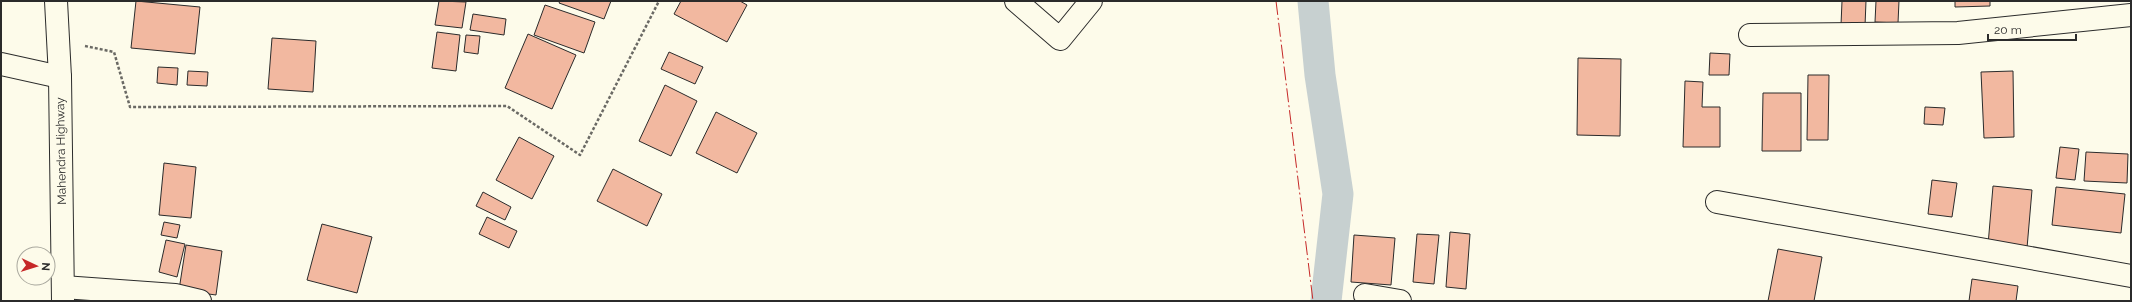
<svg xmlns="http://www.w3.org/2000/svg" width="2132" height="302" viewBox="0 0 2132 302" font-family="Raleway,sans-serif">
  <style>
    .lines { fill: none; stroke-linecap: round; stroke-linejoin: round }
    .canal { stroke: #c7d0d0; stroke-width: 31 }
    .building { fill: #f2b8a0; stroke: #2b2b2b }
    .minor-casing { stroke: #2b2b2b; stroke-width: 24 }
    .trunk-casing { stroke: #2b2b2b; stroke-width: 24 }
    .path { stroke: #6a6964; stroke-width: 2.5; stroke-dasharray: 3 2; stroke-linecap: butt }
    .minor { stroke: #fdfbea; stroke-width: 22 }
    .trunk { stroke: #fdfbea; stroke-width: 22 }
    .power { stroke: #c62828; stroke-width: 1; stroke-dasharray: 14 3 2 3; stroke-linecap: butt }
    .labels { text-anchor: middle; dominant-baseline: central; stroke-width: 3; stroke-linejoin: round; paint-order: stroke }
    .street-label { font-size: 12px; fill: #2b2b2b; stroke: #fdfbea }
  </style>
  <rect width="100%" height="100%" fill="#fdfbea"/>
  <g class="lines">
    <path class="canal" d="M1313,1L1320,75L1338,194L1326,301"/>
  </g>
  <path class="building" d="M136,1L200,7L195,54L131,48Z
    M439,1L466,2L462,28L435,25Z
    M560,1H611L604,19L559,3Z
    M681,1H740L747,5L727,42L674,14Z
    M1842,1H1866L1865,26L1841,25Z
    M1876,1H1899L1898,23L1875,22Z
    M1955,1H1990V6L1955,7Z
    M545,5L595,22L584,53L534,35Z
    M473,14L506,19L504,35L470,30Z
    M437,32L460,35L456,71L432,68Z
    M528,34L576,55L552,109L505,88Z
    M466,35L480,36L478,54L464,52Z
    M272,38L316,41L313,92L268,89Z
    M669,52L703,67L695,84L661,69Z
    M1710,53L1730,54L1729,75H1709Z
    M1578,58L1621,59L1620,136L1577,135Z
    M158,67L178,68L177,85L157,83Z
    M188,71L208,72L207,86L187,85Z
    M2013,71L2014,137L1984,138L1981,72Z
    M1808,75H1829L1828,140H1807Z
    M1685,81L1703,82L1702,107H1720V147H1683Z
    M665,85L697,101L671,156L639,141Z
    M1763,93H1801V151H1762Z
    M1925,107L1945,108L1943,125L1924,124Z
    M716,112L757,133L737,173L696,153Z
    M519,137L554,156L532,199L496,180Z
    M2060,147L2079,149L2075,180L2056,178Z
    M2086,152L2128,154L2127,183L2084,181Z
    M164,163L196,167L191,218L159,215Z
    M613,169L662,194L647,226L597,201Z
    M1932,180L1957,183L1952,217L1928,214Z
    M1993,186L2032,190L2027,248L1988,245Z
    M2056,187L2125,194L2121,233L2052,225Z
    M483,192L511,207L505,220L476,206Z
    M487,217L517,231L509,248L479,234Z
    M164,222L180,225L177,238L161,235Z
    M322,224L372,237L357,293L307,280Z
    M1450,232L1470,234L1466,289L1446,287Z
    M1417,234L1439,235L1434,284L1413,282Z
    M1354,235L1395,238L1391,285L1351,282Z
    M166,240L185,244L177,277L159,272Z
    M186,245L222,251L216,295L179,290Z
    M1778,249L1822,257L1814,301H1768Z
    M1972,279L2018,286L2016,301H1969Z"/>
  <g class="lines">
    <defs>
      <path id="minor" d="M1016,1L1060,39L1091,1
        M1750,35L1958,33L2131,15
        M1,64L60,77
        M1717,202L2131,276
        M63,287L175,295L200,301
        M1365,295L1400,301"/>
      <path id="trunk" d="M56,1L60,77L63,301"/>
    </defs>
    <use href="#minor" class="minor-casing"/>
    <use href="#trunk" class="trunk-casing"/>
    <path class="path" d="M85,46L114,52L130,107L507,106L580,155L659,1"/>
    <use href="#minor" class="minor"/>
    <use href="#trunk" class="trunk"/>
    <path class="power" d="M1276,1L1313,301"/>
  </g>
  <g class="labels">
    <g class="street-label">
      <text transform="translate(61 151) rotate(-91)">Mahendra Highway</text>
    </g>
  </g>
  <rect width="2132" height="302" fill="none" stroke="#2b2b2b" stroke-width="4"/>
  <g transform="translate(36 266) rotate(94)"><circle r="19" fill="#fdfbea" stroke="#a9a89e"/>
  <path d="M0-3L7 15L0 10L-7 15Z" fill="#c62828"/>
  <text y="-6" font-size="11" font-weight="bold" text-anchor="middle" fill="#2b2b2b">N</text>
  </g>
  <path d="M1988 34v6h88v-6" fill="none" stroke="#2b2b2b" stroke-width="2"/>
  <text x="1994" y="34" font-size="12" fill="#2b2b2b" stroke="#fdfbea" stroke-width="3" paint-order="stroke">20 m</text>
</svg>
